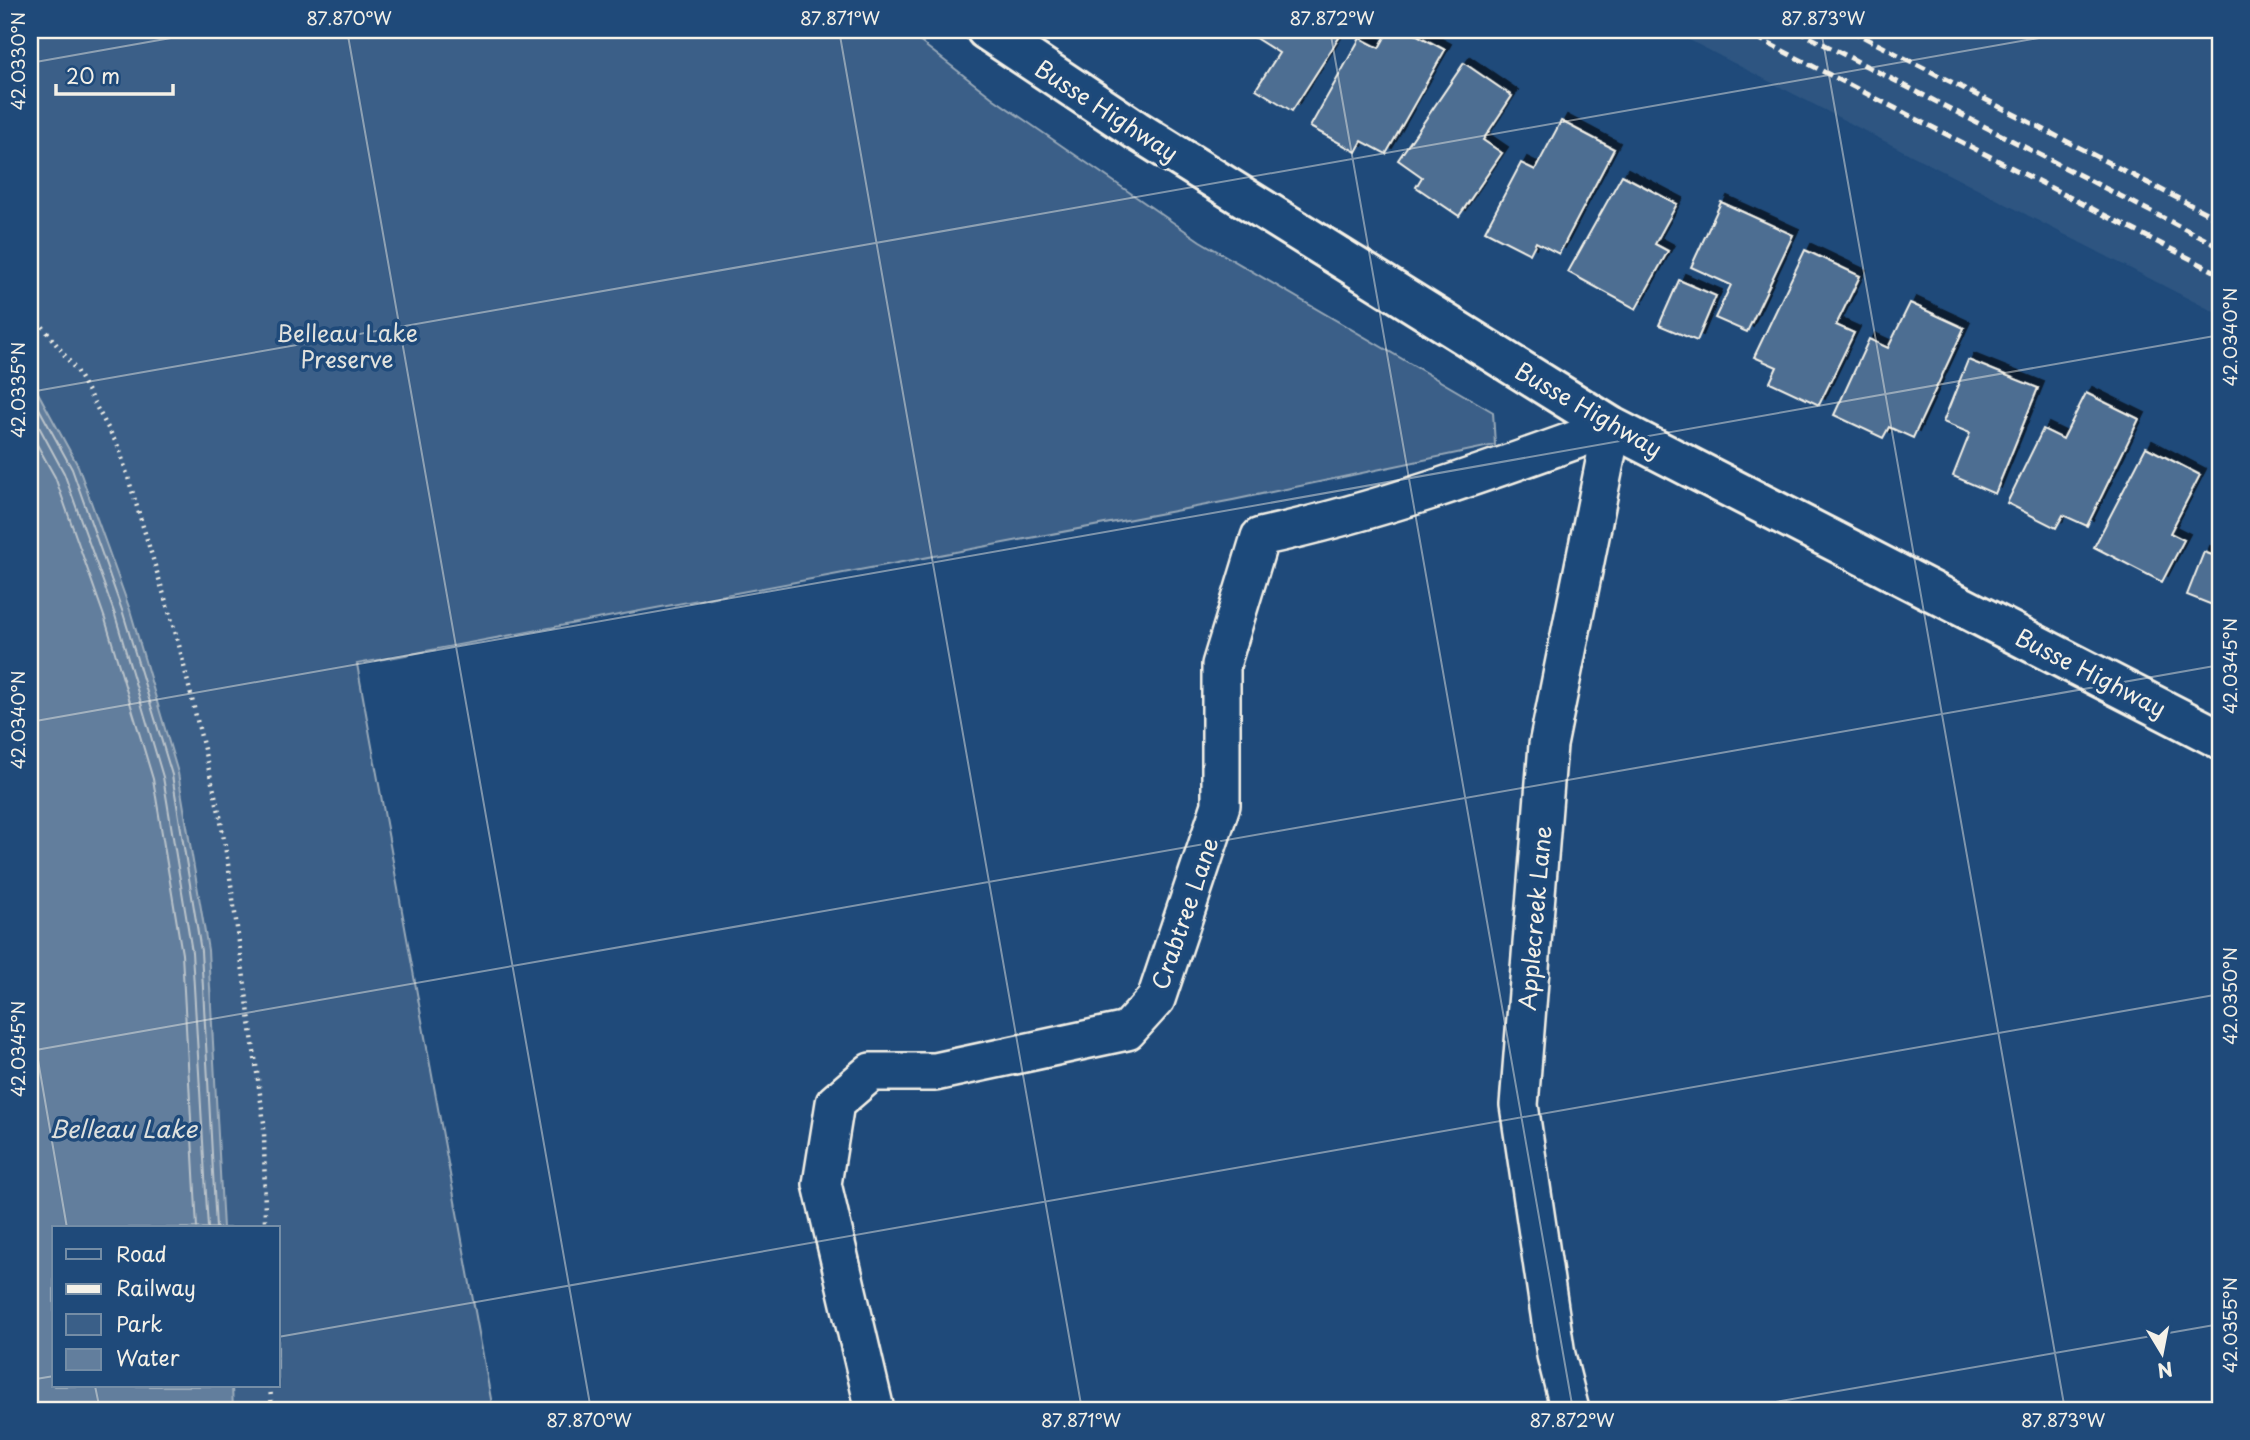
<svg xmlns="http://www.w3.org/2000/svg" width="2250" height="1440" viewBox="0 0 2250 1440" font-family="'Playpen Sans',sans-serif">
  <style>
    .built { fill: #2d5581 }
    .green { fill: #3a5f88; stroke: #97a8b8; stroke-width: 2; fill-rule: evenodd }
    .water { fill: #627e9d; stroke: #9cacbb; stroke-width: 2 }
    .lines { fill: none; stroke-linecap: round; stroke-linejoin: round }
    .shore { stroke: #bac3ca; stroke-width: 2 }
    .building { fill: #4d6e92; stroke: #f4f1e8; stroke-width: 2; filter: url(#shadow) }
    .street-casing { stroke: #f4f1e8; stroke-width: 42 }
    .secondary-casing { stroke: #f4f1e8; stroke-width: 44 }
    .path { stroke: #f4f1e8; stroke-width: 4.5; stroke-dasharray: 2 5; stroke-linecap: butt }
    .street { stroke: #1f4a7a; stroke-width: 37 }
    .secondary { stroke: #1f4a7a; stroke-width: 38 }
    .rail { stroke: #f4f1e8; stroke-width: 5; stroke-dasharray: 10 5; stroke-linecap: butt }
    .ticks { fill: none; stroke: #f4f1e8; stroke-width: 2; stroke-opacity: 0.45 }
    .labels { text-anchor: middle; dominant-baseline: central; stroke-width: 7; stroke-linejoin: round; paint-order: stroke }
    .street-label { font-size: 23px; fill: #f4f1e8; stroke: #1f4a7a }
    .park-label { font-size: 23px; fill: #e1e2de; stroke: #1f4a7a }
    .water-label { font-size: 24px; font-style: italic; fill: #dee0dd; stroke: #1f4a7a }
    .neatline { fill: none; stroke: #f4f1e8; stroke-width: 2.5 }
    .ticks-label { font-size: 18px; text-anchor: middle; fill: #f4f1e8 }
  </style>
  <defs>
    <filter id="shadow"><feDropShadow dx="6" dy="-6" stdDeviation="0" flood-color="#0009"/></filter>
  </defs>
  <rect width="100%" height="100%" fill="#1f4a7a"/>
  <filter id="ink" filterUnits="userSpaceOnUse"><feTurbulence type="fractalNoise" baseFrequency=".0143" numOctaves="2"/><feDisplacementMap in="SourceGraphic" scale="14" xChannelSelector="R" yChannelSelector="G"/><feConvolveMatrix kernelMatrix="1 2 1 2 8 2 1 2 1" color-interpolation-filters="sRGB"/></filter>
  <g filter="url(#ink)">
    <path class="built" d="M1670,30H2220V315Z"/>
    <path class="green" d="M30,30H905L994,99L1200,241L1493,412L1495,445L1233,500L357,664L493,1410H30ZM54,1228H278V1386H54Z"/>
    <path class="water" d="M30,378L78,466L130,610L178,773L208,950L223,1228H54V1386H232L233,1410H30Z"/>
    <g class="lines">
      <path class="shore" d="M30,392L72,469L123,613L172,775L201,951L216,1228
        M30,410L64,473L115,615L163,777L192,952L208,1228
        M30,432L55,477L105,619L153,779L182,954L197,1228"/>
    </g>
    <path class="building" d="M1252,30H1344L1292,111L1256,89L1279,53L1249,34Z
      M1389,30H1408L1445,50L1386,154L1362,141L1356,152L1310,127L1360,38L1379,48Z
      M1464,63L1512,96L1483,140L1502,153L1459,216L1416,187L1422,177L1398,160Z
      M1561,121L1614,149L1559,254L1536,242L1530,254L1485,231L1521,163L1535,170Z
      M1622,175L1677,204L1655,244L1668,251L1636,309L1568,272Z
      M1721,202L1793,235L1747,332L1715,318L1731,285L1691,267Z
      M1805,250L1860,276L1836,325L1854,333L1819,405L1770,382L1777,367L1754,357Z
      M1679,280L1716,296L1697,341L1659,325Z
      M1910,303L1964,328L1913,438L1889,427L1883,438L1834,415L1869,339L1888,348Z
      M1968,360L2038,388L1995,494L1953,476L1970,433L1943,422Z
      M2086,393L2139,419L2087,526L2063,515L2056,528L2007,503L2043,429L2063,439Z
      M2146,447L2200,475L2170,533L2184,540L2162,582L2094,547Z
      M2204,552L2220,558V608L2187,595Z"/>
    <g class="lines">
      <defs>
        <path id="street" d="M875,1410L822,1184L835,1103L871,1072H935L1127,1031L1156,999L1221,805V665L1260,537C1381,511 1496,469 1612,427
          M1570,1410L1556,1355L1519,1105L1548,745L1612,427"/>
        <path id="secondary" d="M986,30L1136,130L1612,427L2220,739"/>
      </defs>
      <use href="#street" class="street-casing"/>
      <use href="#secondary" class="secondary-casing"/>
      <path class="path" d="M30,310L76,370L119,448L178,641L220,816L229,870L264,1123L265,1228
        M270,1386L272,1410"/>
      <use href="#street" class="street"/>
      <use href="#secondary" class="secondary"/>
      <path class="rail" d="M1742,30L2220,274
        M1796,30L2220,247
        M1850,30L2220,220"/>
    </g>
  </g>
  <path class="ticks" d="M347,30L591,1410M839,30L1082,1410M1330,30L1573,1410M1821,30L2065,1410M30,63L216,30M30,392L2084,30M30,722L2220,335M30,1014L67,1228M30,1051L2220,665M278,1337L2220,994M30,1380L54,1376M95,1386L100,1410M1730,1410L2220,1324"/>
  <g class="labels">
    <g class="street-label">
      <text transform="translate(1107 110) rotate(33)">Busse Highway</text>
      <text transform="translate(1589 409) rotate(30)">Busse Highway</text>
      <text transform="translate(2091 672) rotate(27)">Busse Highway</text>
      <text transform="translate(1184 913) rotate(-71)">Crabtree Lane</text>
      <text transform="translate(1534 918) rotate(-85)">Applecreek Lane</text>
    </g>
    <g class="park-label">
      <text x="347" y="332">Belleau Lake<tspan x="347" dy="26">Preserve</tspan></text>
    </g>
    <g class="water-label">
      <text x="123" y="1128">Belleau Lake</text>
    </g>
  </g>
  <rect width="2250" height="1440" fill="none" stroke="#1f4a7a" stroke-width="77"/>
  <rect x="52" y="1226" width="228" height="161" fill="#1f4a7a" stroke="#748da6" stroke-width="2"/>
  <rect x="66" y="1249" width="35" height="10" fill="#1f4a7a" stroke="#748da6" stroke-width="2"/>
  <text x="116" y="1262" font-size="21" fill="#f4f1e8">Road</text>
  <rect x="66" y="1284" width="35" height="10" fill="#f4f1e8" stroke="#748da6" stroke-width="2"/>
  <text x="116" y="1296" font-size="21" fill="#f4f1e8">Railway</text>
  <rect x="66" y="1314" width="35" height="21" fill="#3a5f88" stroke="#748da6" stroke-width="2"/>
  <text x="116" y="1332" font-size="21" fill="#f4f1e8">Park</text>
  <rect x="66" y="1349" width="35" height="21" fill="#627e9d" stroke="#748da6" stroke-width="2"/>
  <text x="116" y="1366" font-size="21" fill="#f4f1e8">Water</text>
  <g transform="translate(2162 1353) rotate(170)" stroke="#1f4a7a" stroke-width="5" paint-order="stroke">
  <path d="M0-5L12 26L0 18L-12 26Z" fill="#f4f1e8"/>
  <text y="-10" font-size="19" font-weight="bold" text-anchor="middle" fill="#f4f1e8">N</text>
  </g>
  <path d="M56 84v10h117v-10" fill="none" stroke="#f4f1e8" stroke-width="3.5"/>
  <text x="66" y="84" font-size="21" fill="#f4f1e8" stroke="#1f4a7a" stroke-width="5" paint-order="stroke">20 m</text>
  <rect x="38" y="38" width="2174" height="1364" class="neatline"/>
  <g class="ticks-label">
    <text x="349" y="25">87.870°W</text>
    <text x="840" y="25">87.871°W</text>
    <text x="1332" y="25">87.872°W</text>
    <text x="1823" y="25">87.873°W</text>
    <text transform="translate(19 61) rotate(-90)" y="6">42.0330°N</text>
    <text transform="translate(2231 337) rotate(-90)" y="6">42.0340°N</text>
    <text transform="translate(19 390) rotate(-90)" y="6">42.0335°N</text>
    <text transform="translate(2231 666) rotate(-90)" y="6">42.0345°N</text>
    <text transform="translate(19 720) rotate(-90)" y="6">42.0340°N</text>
    <text transform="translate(2231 996) rotate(-90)" y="6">42.0350°N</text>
    <text transform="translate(19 1049) rotate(-90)" y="6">42.0345°N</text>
    <text transform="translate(2231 1325) rotate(-90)" y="6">42.0355°N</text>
    <text x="589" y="1427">87.870°W</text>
    <text x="1081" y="1427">87.871°W</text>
    <text x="1572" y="1427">87.872°W</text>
    <text x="2063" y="1427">87.873°W</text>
  </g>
</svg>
